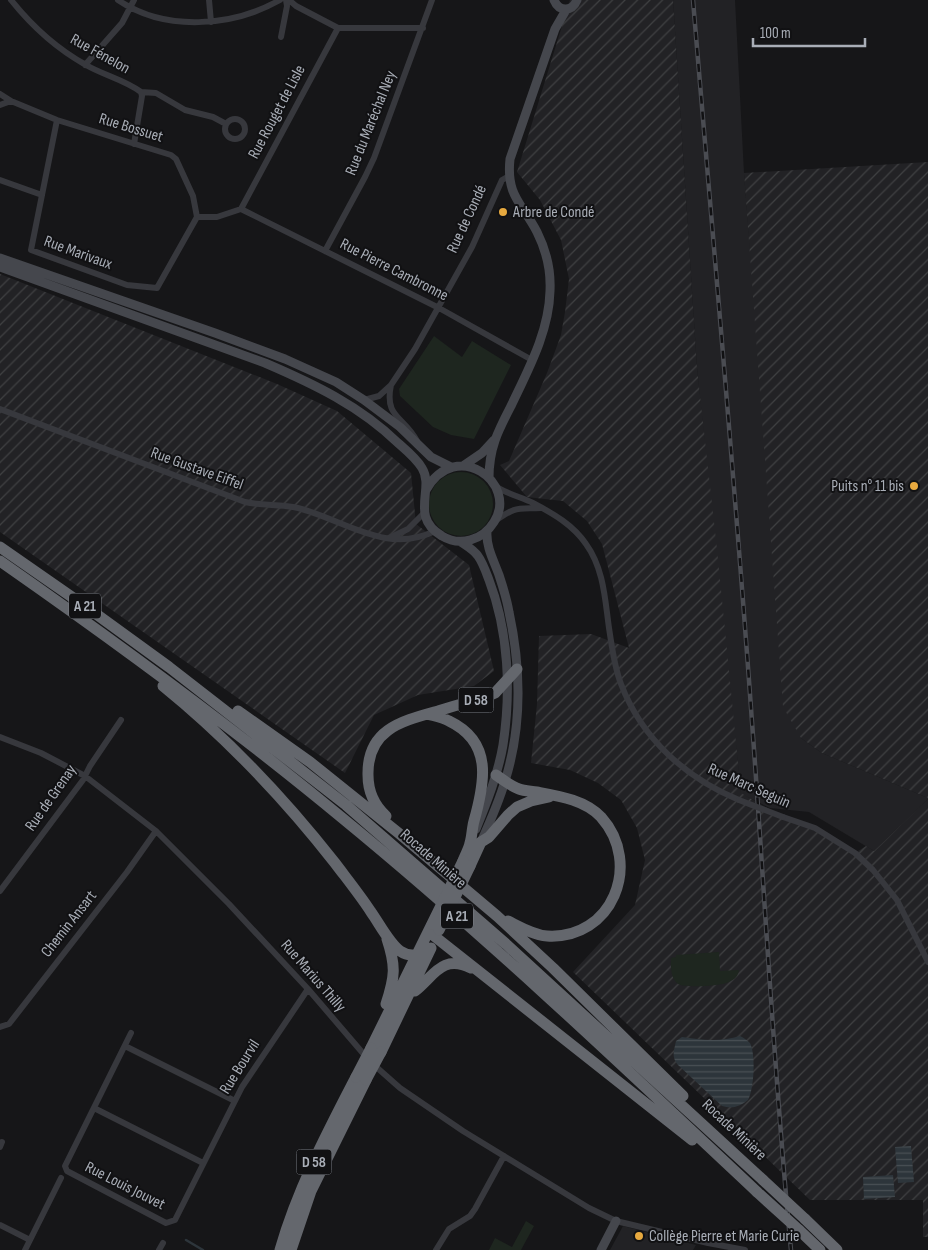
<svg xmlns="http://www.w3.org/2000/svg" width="928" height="1250" viewBox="0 0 928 1250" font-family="'Sofia Sans Condensed',sans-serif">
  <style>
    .built { fill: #222225 }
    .industrial { fill: url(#industrial-furrows) }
    .green { fill: #1e261f }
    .water { fill: url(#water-rules) }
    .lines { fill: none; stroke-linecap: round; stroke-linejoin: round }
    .stream { stroke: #2d353b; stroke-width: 2.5 }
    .street { stroke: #37383d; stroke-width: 6 }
    .secondary { stroke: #45474d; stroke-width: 9 }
    .highway { stroke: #64676d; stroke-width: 11 }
    .rail-casing { stroke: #4a4c52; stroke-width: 4.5 }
    .rail { stroke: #111113; stroke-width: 2.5; stroke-dasharray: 8; stroke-linecap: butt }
    .street-bridge { stroke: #37383d; stroke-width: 6 }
    .highway-bridge { stroke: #64676d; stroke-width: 11 }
    .poi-dot { fill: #e7a93f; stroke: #111113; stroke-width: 2 }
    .labels { text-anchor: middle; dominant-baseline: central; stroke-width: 4; stroke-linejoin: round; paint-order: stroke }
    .shield { fill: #111113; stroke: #7b7f86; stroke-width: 1 }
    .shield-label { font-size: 15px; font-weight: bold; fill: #a9aeb7 }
    .street-label { font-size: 16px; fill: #a9aeb7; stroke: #111113 }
    .poi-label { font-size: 16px; fill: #a9aeb7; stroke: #111113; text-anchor: start }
  </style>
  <defs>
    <pattern id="industrial-furrows" width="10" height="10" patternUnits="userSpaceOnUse" patternTransform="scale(1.25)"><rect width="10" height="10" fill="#222225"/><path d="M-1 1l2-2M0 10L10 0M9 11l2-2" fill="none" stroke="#3f4042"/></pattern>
    <pattern id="water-rules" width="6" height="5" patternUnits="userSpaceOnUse" patternTransform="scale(1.25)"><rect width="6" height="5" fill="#2d353b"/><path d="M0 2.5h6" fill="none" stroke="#495055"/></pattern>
  </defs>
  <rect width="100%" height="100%" fill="#161618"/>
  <path class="built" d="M673,0H735L744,173L762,401L801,738L822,753L928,798V799L874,851L809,812L770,808L741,794L697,368Z
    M623,1226L696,1245L693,1250H610Z"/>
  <path class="industrial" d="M570,0H673L697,368L717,549L741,793L783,817L815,828L855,853L866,846L874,851L928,799V1237H923V1200H810L573,972L635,905L645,860L637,828L621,800L598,783L570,770L531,763L537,704L539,636L591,634L629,648L602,544L587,521L563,501L527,497L500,465L509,461L547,373L561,335L565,312L569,279L561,240L540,200L517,172Z
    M928,162V798L822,753L801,738L783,707L744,173Z
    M0,274L277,384L337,411L411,473L416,524L469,565L494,671L474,686L418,695L374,715L345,773L0,532Z"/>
  <path class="green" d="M434,336L462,357L472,341L511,365L474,439L451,435L433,427L400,396L399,389Z
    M429 504a32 32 0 1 1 64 0a32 32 0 1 1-64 0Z
    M719,952L720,971L739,970C738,977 733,981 726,983C718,986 685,988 678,984C670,978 671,966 671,958L676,957V955Z
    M526,1221L534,1226L521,1250H489L495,1238L512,1247Z"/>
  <path class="water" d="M740,1036C744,1038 747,1040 750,1043C756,1054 754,1089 748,1100C739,1107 732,1109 722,1106L678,1065C671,1057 674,1051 676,1041L682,1037C701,1040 721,1042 740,1036Z
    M911,1146L914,1182L898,1183L895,1147Z
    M893,1175L895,1197L864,1199L863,1177Z"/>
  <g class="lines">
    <path class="stream" d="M186,1240L203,1250"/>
    <path class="street" d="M11,0C31,25 57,49 86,65C103,75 125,80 141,92L142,96L134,144
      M118,0C165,32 232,27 280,0
      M209,0L211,22
      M289,0L296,6L338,28H423
      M281,37L287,6L286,0
      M85,65L122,23L134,0
      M141,92L156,93L185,110L213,117L226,124
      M0,94L11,101L57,120L171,155L176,159L193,196L197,217L157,288L127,285L31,250L57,120
      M0,105L11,101
      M225 129a10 10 0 1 1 20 0a10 10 0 1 1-20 0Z
      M0,180L42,195
      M241,209L439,308L532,360
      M241,209L338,28
      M197,217H217L241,209
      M325,251L365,177L374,158L432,0
      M391,385C384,418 404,416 417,441
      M364,400L379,396L391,385L415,349L472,247L502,180L509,176
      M0,409L245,502C263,506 281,504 298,508C345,520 386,555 435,531
      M495,486C507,494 521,497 533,503C554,514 573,525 586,544C604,569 605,600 609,628C612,647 614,666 621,684C642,739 686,778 739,800
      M495,521C517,506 515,509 541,508
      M389,538L408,529L425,512
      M0,737L41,753L85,776L156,831L229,904L308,989L367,1058
      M783,817L815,828L855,853L873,870L897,900L928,962
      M0,891L83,780L90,766L121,720
      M0,1027L9,1024L127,872L156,831
      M131,1033L65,1166L67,1171L166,1223L175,1220L242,1087L308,989
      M125,1046L235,1101
      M374,1065L400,1088L463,1131L589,1208L616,1221L708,1243L745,1250
      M94,1108L203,1163
      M0,1147L2,1142
      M0,1225L30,1240
      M25,1250L61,1178
      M159,1250L163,1243
      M436,1250L449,1229L470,1216L475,1209L504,1156"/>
    <path class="secondary" d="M554,0C559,12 572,12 577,0
      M0,258L215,333L285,359L336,382L364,400L400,427L431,457L451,467
      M0,267L265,363C314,384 360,406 398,443C406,450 416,458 422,468C435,489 409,517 442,536C460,547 483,540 494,522C519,483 456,437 426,490
      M463,466L482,453L494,440
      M489,478C489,448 498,431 511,406C528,370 549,332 550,291C551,271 546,250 537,232C522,203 506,196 510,159L555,29L566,10
      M461,542C467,546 474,550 478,556C483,563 486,572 489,580C509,632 511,692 503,745C498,774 487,802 476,829
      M481,842C490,822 499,802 505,781C522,727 521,668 509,612C507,600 503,587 499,575C494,561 486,547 487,532
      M601,1250L616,1221"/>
    <path class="highway" d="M0,547L92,611L169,667L346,805L506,944L763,1180
      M0,561C116,642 231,726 341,817C485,935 621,1064 757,1192
      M163,686C227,738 284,798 335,863C347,879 360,895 371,912C379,923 389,943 400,951C410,958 420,954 429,951
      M238,711L310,762L401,835L497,916L553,968L683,1096
      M427,714C434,716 442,717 449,721C493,742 485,782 474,821C472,828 472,837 470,843C469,849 465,855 463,861
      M496,775C503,780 511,786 519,789C524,791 531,791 537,792C559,796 585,800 601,817C643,864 612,940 547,936C533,935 520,927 508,921
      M386,816C374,805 368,792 368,775C367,729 402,721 438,711C454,706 470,701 486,697L495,693L517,669
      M470,866L481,842L489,837L508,815L517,807L531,801L549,797
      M429,932L692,1140
      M415,991C434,976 442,954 471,968
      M386,1004C395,977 396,966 387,939
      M371,1048L431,926
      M381,1052L431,948
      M805,1219L837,1250
      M799,1230L820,1250
      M280,1250C297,1190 327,1133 356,1077
      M291,1250L311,1191L366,1080"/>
    <defs>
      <path id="rail" d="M693,0C713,241 735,481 752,722C765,898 774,1074 791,1250"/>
    </defs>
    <use href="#rail" class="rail-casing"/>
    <use href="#rail" class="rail"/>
    <path class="street-bridge" d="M739,800L783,817"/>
    <path class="highway-bridge" d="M432,924L463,861
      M439,930L470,866
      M356,1077L371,1048
      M366,1080L381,1052
      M763,1180L805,1219
      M757,1192L799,1230"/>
  </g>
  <g class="poi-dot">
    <circle cx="503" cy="212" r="5"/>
    <circle cx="914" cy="486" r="5"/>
    <circle cx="639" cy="1236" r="5"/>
  </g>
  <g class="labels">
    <g class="shield">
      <rect x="69" y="593.5" width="32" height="25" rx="4"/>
      <rect x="458.5" y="687.5" width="35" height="25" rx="4"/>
      <rect x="441" y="903.5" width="32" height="25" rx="4"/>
      <rect x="296.5" y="1149.5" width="35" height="25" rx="4"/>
    </g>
    <g class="shield-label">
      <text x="85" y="606">A 21</text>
      <text x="476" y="700">D 58</text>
      <text x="457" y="916">A 21</text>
      <text x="314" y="1162">D 58</text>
    </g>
    <g class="street-label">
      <text transform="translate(100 54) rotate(29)">Rue Fénelon</text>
      <text transform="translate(277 112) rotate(-62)">Rue Rouget de Lisle</text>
      <text transform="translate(371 123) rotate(-68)">Rue du Maréchal Ney</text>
      <text transform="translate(131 128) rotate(17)">Rue Bossuet</text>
      <text transform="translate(467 219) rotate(-65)">Rue de Condé</text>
      <text transform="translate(78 253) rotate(20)">Rue Marivaux</text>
      <text transform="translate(394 270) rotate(27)">Rue Pierre Cambronne</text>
      <text transform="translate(197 469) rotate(20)">Rue Gustave Eiffel</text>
      <text transform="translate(749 786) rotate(24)">Rue Marc Seguin</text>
      <text transform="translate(51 798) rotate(-55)">Rue de Grenay</text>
      <text transform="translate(433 859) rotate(41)">Rocade Minière</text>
      <text transform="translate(69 924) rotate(-52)">Chemin Ansart</text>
      <text transform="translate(313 976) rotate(49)">Rue Marius Thilly</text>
      <text transform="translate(240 1067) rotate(-58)">Rue Bourvil</text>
      <text transform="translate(734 1130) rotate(43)">Rocade Minière</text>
      <text transform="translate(125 1186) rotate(27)">Rue Louis Jouvet</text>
    </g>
    <g class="poi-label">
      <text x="513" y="212">Arbre de Condé</text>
      <text x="904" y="486" text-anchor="end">Puits n° 11 bis</text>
      <text x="649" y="1236">Collège Pierre et Marie Curie</text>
    </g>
  </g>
  <path d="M753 38v8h112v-8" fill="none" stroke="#a9aeb7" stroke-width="2.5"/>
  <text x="760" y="38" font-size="15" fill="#a9aeb7" stroke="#111113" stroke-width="4" paint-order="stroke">100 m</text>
</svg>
